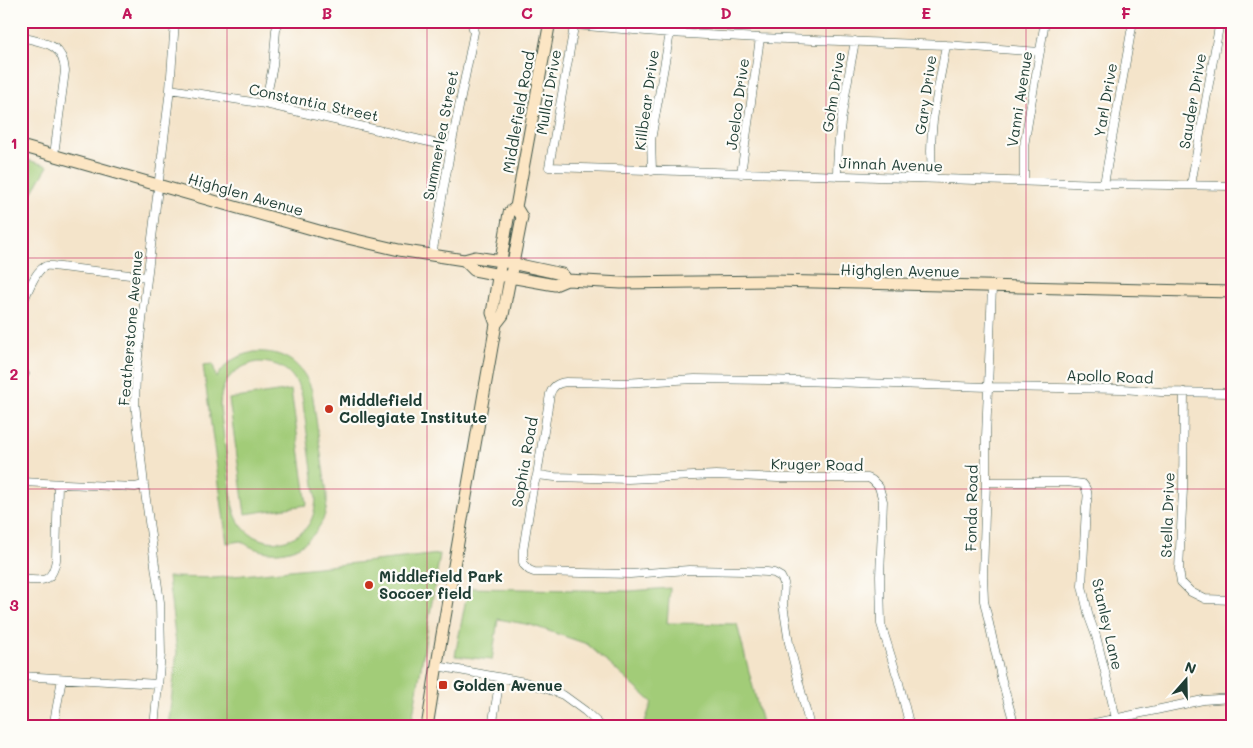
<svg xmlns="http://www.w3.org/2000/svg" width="1253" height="748" viewBox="0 0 1253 748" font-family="Mali,sans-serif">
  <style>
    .green { fill: #a2cc78; stroke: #608456; fill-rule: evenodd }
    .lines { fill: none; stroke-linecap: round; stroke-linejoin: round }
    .street-casing { stroke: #3f564a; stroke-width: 9 }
    .secondary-casing { stroke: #3f564a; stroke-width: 13 }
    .street { stroke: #fff; stroke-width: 8 }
    .secondary { stroke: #fce6c4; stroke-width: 11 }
    .grid { fill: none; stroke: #c2185b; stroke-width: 1; stroke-opacity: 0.55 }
    .poi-dot { fill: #c8321e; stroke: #fdfcf7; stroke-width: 2 }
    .labels { text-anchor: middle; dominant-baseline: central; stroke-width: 4.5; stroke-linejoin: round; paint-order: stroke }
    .street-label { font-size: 15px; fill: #1f3d34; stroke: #fdfcf7 }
    .poi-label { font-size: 15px; font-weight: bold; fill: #1f3d34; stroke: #fdfcf7; text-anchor: start }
    .neatline { fill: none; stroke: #c2185b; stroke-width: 2 }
    .grid-label { font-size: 16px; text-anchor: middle; font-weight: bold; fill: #c2185b }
  </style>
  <rect width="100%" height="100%" fill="#fdfcf7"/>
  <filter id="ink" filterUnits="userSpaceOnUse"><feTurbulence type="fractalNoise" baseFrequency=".02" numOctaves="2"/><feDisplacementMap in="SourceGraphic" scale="10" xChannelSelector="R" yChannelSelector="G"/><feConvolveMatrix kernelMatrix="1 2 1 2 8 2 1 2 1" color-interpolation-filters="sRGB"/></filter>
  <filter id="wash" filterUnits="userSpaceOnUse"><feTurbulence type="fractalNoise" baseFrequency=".0096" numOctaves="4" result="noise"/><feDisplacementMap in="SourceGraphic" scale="20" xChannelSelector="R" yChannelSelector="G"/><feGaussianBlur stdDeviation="1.12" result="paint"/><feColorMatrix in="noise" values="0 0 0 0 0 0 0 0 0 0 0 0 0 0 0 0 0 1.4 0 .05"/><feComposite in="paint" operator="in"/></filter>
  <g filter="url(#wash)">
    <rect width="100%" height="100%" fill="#f4e4ca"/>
    <path class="green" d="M21,158L48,166L21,212Z
      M254,352C284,350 303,364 312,391C316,417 319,442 323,468C325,481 329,496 326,510C322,528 307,546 289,550C271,555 255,551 241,541L227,543L203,365L213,364L216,378C228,361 234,357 254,352ZM257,362C282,362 295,373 302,396L316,499C315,510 313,520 306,528C288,547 256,546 241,525C237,520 235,514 233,507L220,408C220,382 232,368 257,362Z
      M291,390L307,505L245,514L229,399Z
      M440,554L411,727H168L177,652L168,577L215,578Z
      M468,588L630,591L670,588L667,623L737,624L763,727H643L652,702L587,644L531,625L498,619L492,660L455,656Z"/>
  </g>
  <g filter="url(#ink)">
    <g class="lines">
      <defs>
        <path id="street" d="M575,21L549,167L1104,184L1232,186
          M574,25L670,33L760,38L946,45L1040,52
          M21,37C45,43 63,43 65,71L54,155
          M170,89L265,104L451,147
          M265,104L273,66L276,30L279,21
          M652,171L651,140L670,33
          M741,174L760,38
          M837,176C837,131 847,86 855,41
          M933,178C926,135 939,88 946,45
          M1024,181V146L1045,21
          M1104,184L1133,21
          M1191,185L1220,21
          M432,255L451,147L474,32L471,21
          M992,287L986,437V482L983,575L984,601L1001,677L1015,727
          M21,308C25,298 34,272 44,267C46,265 49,266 52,266L147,277
          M21,369L25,374
          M1184,392L1183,489L1179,569L1181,582L1191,592L1205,599L1232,600
          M537,475L555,477L628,479L716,475L778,478H868L872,480L879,487L883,501L880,576L881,624L898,679L910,727
          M21,482L111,486L135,487L144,485
          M986,482H1067L1083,484C1089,491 1088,498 1086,507L1082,586L1089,617L1096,636L1106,676L1118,727
          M21,579C42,581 52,584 56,560L58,484
          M437,666L525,682L545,688L563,695L585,711L602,727
          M21,676L158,684
          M53,727L62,679
          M154,727L161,654L160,602L144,485L135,403L136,374L142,321L170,89L175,21
          M492,727L500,678
          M810,727L789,643L783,604L784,583L781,577L774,573L767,572L745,571L689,570L630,574L534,572L529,570L524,565L523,562V550L533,488L537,475L550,394C553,386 557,383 566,382L622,383L695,379L768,380L988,387L1123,389L1161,392L1232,393
          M1076,727L1203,700L1232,698"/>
        <path id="secondary" d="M21,146L326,233L399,250L464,260L475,257L501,261L562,274L567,280
          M464,260L474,270L510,277L555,285L567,280L621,283L774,281L1232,292
          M496,324L492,313L509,213L516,207
          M427,727L439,652L496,324L503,315L522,217L516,207L550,21"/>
      </defs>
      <use href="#street" class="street-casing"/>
      <use href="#secondary" class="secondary-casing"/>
      <use href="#street" class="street"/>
      <use href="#secondary" class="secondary"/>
    </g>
  </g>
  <path class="grid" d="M227,21V727M427,21V727M626,21V727M826,21V727M1026,21V727M21,258H1232M21,489H1232"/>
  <g class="poi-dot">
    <circle cx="329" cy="409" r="5"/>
    <circle cx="369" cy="585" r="5"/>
    <rect x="438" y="680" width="10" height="10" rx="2.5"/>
  </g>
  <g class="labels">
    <g class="street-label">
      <text transform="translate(548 92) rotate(-80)">Mullai Drive</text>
      <text transform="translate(833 92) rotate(-81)">Gohn Drive</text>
      <text transform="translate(925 95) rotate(-82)">Gary Drive</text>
      <text transform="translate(1019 99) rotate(-81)">Vanni Avenue</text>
      <text transform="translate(646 100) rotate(-82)">Killbear Drive</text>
      <text transform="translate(1105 100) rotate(-80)">Yarl Drive</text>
      <text transform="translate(1192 101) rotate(-80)">Sauder Drive</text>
      <text transform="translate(314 102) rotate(12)">Constantia Street</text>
      <text transform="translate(737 104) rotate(-82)">Joelco Drive</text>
      <text transform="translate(518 112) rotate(-80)">Middlefield Road</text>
      <text transform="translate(440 135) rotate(-79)">Summerlea Street</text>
      <text transform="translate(891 164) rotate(2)">Jinnah Avenue</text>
      <text transform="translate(246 194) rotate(16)">Highglen Avenue</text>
      <text transform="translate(900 270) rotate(1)">Highglen Avenue</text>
      <text transform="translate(130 328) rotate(-85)">Featherstone Avenue</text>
      <text transform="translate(1110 376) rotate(2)">Apollo Road</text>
      <text transform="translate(524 462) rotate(-80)">Sophia Road</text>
      <text transform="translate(817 464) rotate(1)">Kruger Road</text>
      <text transform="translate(971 508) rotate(-89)">Fonda Road</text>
      <text transform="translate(1167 515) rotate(-88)">Stella Drive</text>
      <text transform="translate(1108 624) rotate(77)">Stanley Lane</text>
    </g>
    <g class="poi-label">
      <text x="339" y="400">Middlefield<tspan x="339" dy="17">Collegiate Institute</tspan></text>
      <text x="379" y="576">Middlefield Park<tspan x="379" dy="17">Soccer field</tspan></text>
      <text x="453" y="685">Golden Avenue</text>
    </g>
  </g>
  <rect width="1253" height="748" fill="none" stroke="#fdfcf7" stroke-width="55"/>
  <g transform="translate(1186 680) rotate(20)" stroke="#fdfcf7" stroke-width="4" paint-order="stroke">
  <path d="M0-4L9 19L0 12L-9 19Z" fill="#1f3d34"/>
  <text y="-8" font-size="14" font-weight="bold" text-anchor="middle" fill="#1f3d34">N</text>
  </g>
  <rect x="28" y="28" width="1198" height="692" class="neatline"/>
  <g class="grid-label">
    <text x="127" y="19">A</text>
    <text x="327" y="19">B</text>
    <text x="527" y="19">C</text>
    <text x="726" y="19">D</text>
    <text x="926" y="19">E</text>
    <text x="1126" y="19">F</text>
    <text x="14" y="149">1</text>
    <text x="14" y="380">2</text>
    <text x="14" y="611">3</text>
  </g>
</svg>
